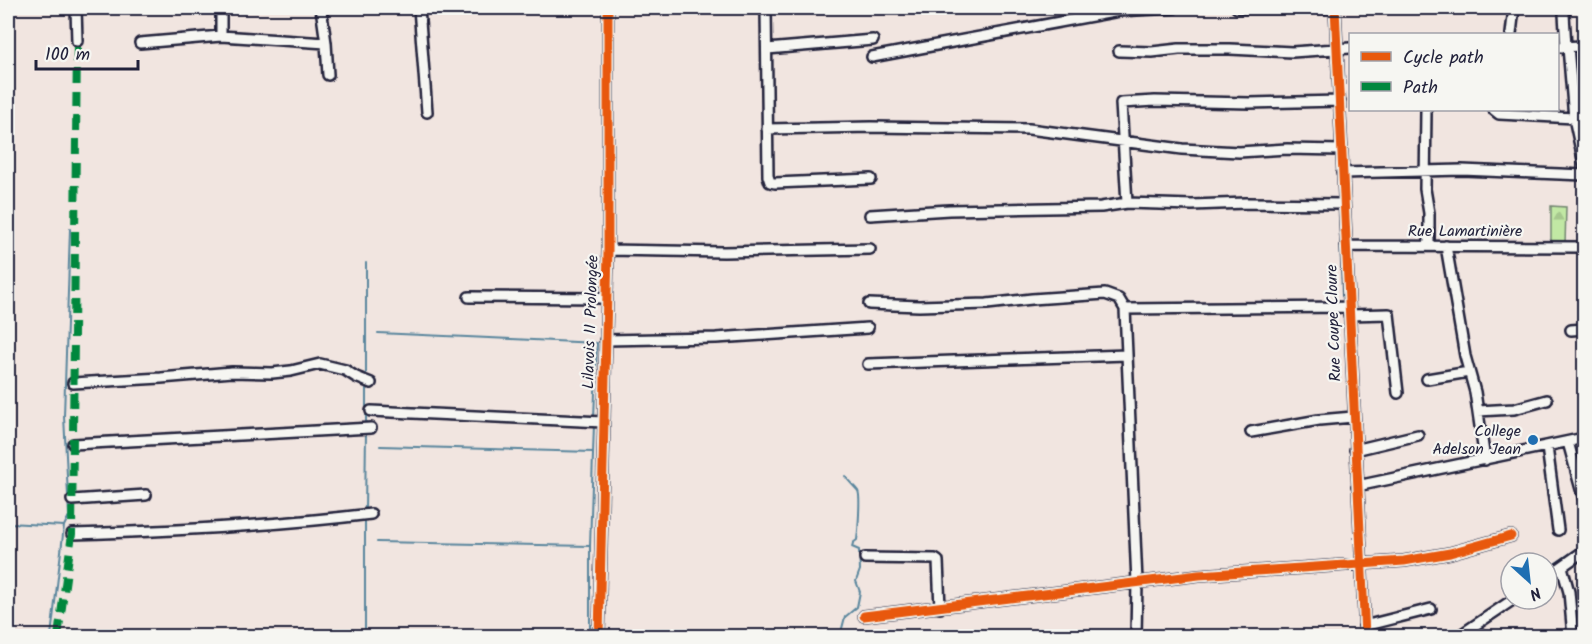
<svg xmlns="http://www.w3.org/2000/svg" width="1592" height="644" viewBox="0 0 1592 644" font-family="Kalam,sans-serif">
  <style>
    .forest { fill: url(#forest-firs); stroke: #728570; stroke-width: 1.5 }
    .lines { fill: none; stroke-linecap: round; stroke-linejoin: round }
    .stream { stroke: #5a869d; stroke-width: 2 }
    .minor-casing { stroke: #22223b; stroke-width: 14 }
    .minor { stroke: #f6f6f2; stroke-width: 9 }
    .quiet { stroke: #00873e; stroke-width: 8; stroke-dasharray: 15 8; stroke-linecap: butt }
    .cycleway-casing { stroke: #f6f6f2; stroke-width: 13 }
    .cycleway { stroke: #e8590c; stroke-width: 9 }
    .poi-dot { fill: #1f6fb2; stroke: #f6f6f2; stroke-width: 2 }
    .labels { text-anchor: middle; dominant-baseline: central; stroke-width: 4.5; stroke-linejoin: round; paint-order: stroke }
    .street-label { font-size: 16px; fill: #22223b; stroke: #f6f6f2 }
    .poi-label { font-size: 16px; fill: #22223b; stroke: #f6f6f2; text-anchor: end }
  </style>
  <defs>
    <pattern id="forest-firs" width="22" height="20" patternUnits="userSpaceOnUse" patternTransform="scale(1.5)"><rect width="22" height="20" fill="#c1e8a4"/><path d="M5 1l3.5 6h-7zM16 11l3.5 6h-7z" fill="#a6c78e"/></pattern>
  </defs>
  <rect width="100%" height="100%" fill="#f1e5e0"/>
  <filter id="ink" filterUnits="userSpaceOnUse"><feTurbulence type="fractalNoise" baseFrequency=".0167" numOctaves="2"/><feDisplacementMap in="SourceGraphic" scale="12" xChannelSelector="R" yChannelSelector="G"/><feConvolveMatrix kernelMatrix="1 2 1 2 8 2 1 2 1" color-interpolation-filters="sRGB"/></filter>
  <g filter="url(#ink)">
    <path class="forest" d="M1551,206L1566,207L1565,245H1551Z"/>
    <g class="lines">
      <path class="stream" d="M1337,152L1339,200
        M1339,206L1342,296
        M378,333L597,343L594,418
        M366,377V263
        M366,425V383
        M380,446L593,452
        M365,512L366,431
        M8,523L64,526
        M377,542L590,546
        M1547,569L1584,544
        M1468,624L1511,594
        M51,636L64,526L69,516L64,416L70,229
        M365,636V518
        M590,636V546L594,424
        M840,636L845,617L857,607L860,592L856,581L860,570L859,550L852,547L853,543L857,540C858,532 861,496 858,491C854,486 849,482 845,476"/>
      <defs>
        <path id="minor" d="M76,8L77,41
          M321,8L326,43L328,75
          M419,8L427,112
          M766,8L768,176L770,182L775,183L871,179
          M1237,8H1325
          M1335,8L1365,636
          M1564,14L1566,47
          M1511,34L1514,8
          M221,36V8
          M140,43L221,36L326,43
          M1558,47L1584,46
          M1568,47L1574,118L1584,164
          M767,49L873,40
          M1119,51L1152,52L1179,49H1230L1292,52L1350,48
          M872,57L1119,11L1174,8
          M1426,110L1425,189L1429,213V246
          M1494,110L1499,114L1574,118
          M767,129L871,127L1029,129L1182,149L1239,152L1287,149L1341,150
          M1342,173L1462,170L1584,175
          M1127,203L1121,103L1155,101L1250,103L1340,101
          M870,215L949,210L1101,207L1127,203L1192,205L1246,203L1344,204
          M1346,246L1584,247
          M1446,246L1465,356L1475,392L1485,460
          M608,250L724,252L870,249
          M469,297L606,298
          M869,304L919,306L987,304L1032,299L1105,294L1119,299L1125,309L1137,582L1136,636
          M1125,309L1348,307
          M1349,315L1389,314L1398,393
          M1571,330L1584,329
          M605,340L716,338L868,328
          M868,364L1127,355
          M1427,379L1469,372
          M73,383L161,378L232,372L272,373L291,371L320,364L345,370L356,377L371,383
          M371,411L603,422
          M1478,411L1514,409L1547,400
          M1251,432L1319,420L1353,417
          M1568,442L1584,500
          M73,444L371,428
          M1547,447L1558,530
          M1355,450L1418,435
          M1357,486L1584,438
          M72,500L146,495
          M72,534C172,531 272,526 371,514
          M865,558L935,559L938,561L940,608
          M1562,567L1569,592L1573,636
          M1547,577L1584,551
          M864,616L1199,575L1404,561L1450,553L1511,536
          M1364,626L1431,609
          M599,636L608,250V8
          M1459,636L1514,599"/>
      </defs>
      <use href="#minor" class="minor-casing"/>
      <use href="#minor" class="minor"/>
      <path class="quiet" d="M58,636L72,534L77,41"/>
      <defs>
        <path id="cycleway" d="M1335,8L1365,636
          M864,616L1199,575L1404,561L1450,553L1511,536
          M599,636L608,250V8"/>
      </defs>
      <use href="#cycleway" class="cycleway-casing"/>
      <use href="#cycleway" class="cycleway"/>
    </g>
  </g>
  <circle class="poi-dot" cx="1533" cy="440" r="6"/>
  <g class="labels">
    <g class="street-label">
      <text x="1465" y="231">Rue Lamartinière</text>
      <text transform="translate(591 322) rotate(-88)">Lilavois 11 Prolongée</text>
      <text transform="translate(1334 323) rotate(-92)">Rue Coupe Cloure</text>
    </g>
    <g class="poi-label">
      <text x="1521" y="431">College<tspan x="1521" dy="18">Adelson Jean</tspan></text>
    </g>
  </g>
  <rect width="1592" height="644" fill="none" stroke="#f6f6f2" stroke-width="30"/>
  <rect x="15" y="15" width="1562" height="614" fill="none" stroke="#22223b" stroke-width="2" filter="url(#ink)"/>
  <rect x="1349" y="33" width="210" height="78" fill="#f6f6f2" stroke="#a1a1a9" stroke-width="1.5"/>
  <rect x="1361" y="52" width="30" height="9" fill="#e8590c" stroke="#a1a1a9" stroke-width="1.5"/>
  <text x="1403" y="63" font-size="18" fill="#22223b">Cycle path</text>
  <rect x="1361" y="82" width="30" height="9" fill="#00873e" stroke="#a1a1a9" stroke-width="1.5"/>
  <text x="1403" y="93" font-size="18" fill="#22223b">Path</text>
  <g transform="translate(1529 581) rotate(153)"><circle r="28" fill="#f6f6f2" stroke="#a1a1a9" stroke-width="1.5"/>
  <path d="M0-4.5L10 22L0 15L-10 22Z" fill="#1f6fb2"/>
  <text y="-9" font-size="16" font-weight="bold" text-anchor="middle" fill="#22223b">N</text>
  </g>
  <path d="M36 60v9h102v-9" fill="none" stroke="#22223b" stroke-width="3"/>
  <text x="45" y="60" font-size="18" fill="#22223b" stroke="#f6f6f2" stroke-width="4.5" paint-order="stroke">100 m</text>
</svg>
